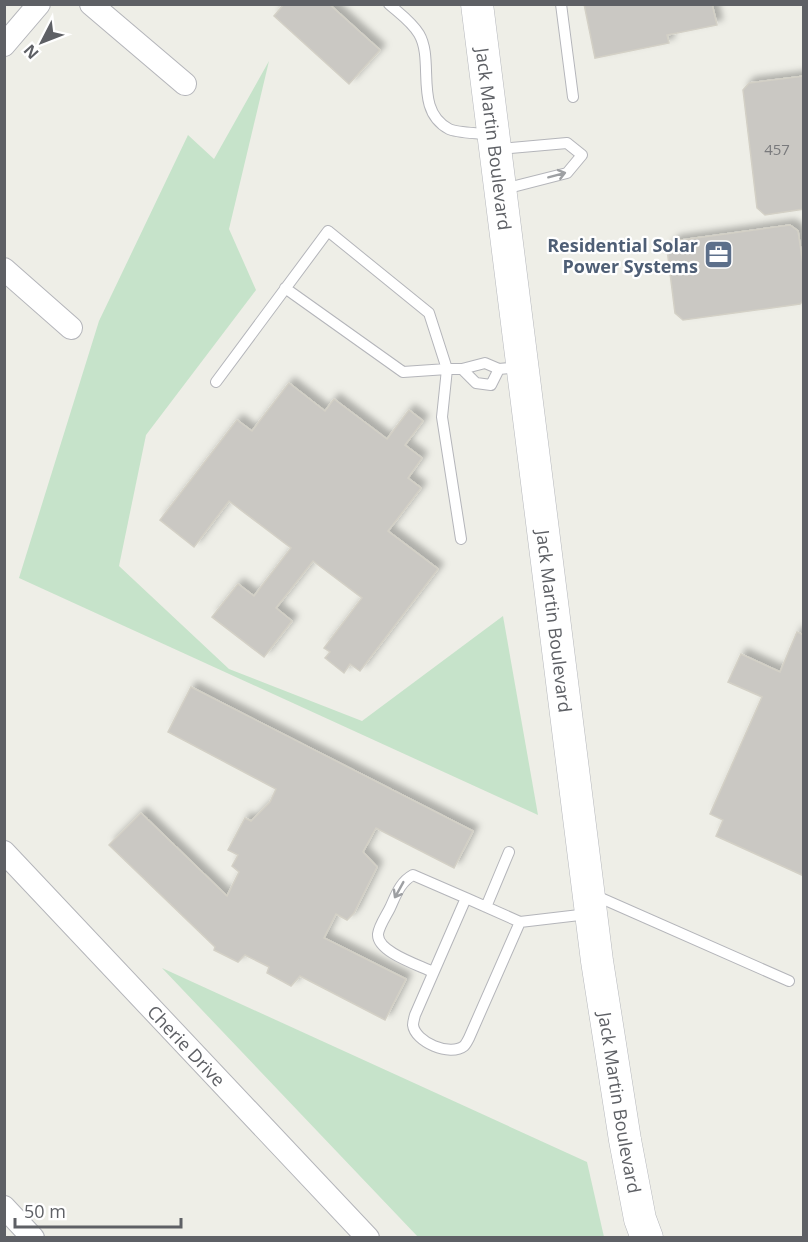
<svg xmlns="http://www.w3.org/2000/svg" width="808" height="1242" viewBox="0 0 808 1242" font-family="'Open Sans',sans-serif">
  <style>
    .green { fill: #c6e3ca }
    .building { fill: #cac8c3; stroke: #d3d0c6; stroke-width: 1.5; filter: url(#shadow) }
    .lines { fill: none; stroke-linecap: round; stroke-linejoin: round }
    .lane-casing { stroke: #b4b5ba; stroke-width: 12 }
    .street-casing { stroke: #b4b5ba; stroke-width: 24 }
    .secondary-casing { stroke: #b5b7bc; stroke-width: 33 }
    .lane { stroke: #fff; stroke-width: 10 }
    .street { stroke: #fff; stroke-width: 22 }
    .secondary { stroke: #fff; stroke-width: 32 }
    .oneway { stroke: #9ea0a3 }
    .labels { text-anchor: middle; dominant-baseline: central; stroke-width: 4.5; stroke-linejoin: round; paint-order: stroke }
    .number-label { font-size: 15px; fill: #797a7c }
    .street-label { font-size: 18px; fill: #5e6065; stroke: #fff }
    .service-label { font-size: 18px; font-weight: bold; fill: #4e5e75; stroke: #fff; text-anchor: end }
  </style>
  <defs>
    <filter id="shadow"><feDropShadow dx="5.5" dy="-5.5" stdDeviation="3" flood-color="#0004"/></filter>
  </defs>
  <rect width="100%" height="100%" fill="#eeeee7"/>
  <path class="green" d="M269,61L229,229L256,290L146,435L119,566L229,669L362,721L503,616L538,815L19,578L99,321L188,135L214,159Z
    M162,968L587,1162L604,1237H418Z"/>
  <path class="building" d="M284,4H329L380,50L349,84L274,16Z
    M584,4H712L717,25L667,35L669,43L595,58Z
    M804,76V209L765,215L757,208L743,90L749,83Z
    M790,225L798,231L804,271V300L800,304L683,320L675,313L667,249L674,241Z
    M289,383L325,411L334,399L387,439L409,410L423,421L405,445L422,458L408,478L421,488L388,531L438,569L360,671L350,664L344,673L325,658L330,652L324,648L362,598L313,561L276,608L292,621L264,657L212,617L238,584L254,596L291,548L229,501L194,547L160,520L237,420L252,431Z
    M797,632L804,635V876L716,836L723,820L710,814L762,697L728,682L741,654L780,672Z
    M191,687L473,831L454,868L376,828L363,852L377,867L354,913L347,920L336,914L324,938L406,979L385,1020L300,976L291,986L267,973L269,967L245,955L238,962L214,950L215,947L109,845L141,813L227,896L239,872L232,866L238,855L228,850L245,818L251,821L270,802L276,789L168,732Z"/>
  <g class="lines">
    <defs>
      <path id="lane" d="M389,4C399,13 412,22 419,34C435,61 413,110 449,129C457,133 480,133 491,135
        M561,4L573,97
        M499,149L567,143L582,155L567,173L504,189
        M285,288L403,372L447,369L442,417L461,539
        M462,369L476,383L491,385L499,369
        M216,382L328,231L429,313L447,369H462L485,363L499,369L519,367
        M594,895L789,981
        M486,907L509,852
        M520,922L466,898L415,1015C414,1019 413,1022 413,1025C415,1042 450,1057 464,1046C466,1044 468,1040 469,1038L520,922L588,914
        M433,972C419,965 377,952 378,934C379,926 386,916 390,908C396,895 400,882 413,875L466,898"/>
      <g id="street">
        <path d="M91,4L185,84"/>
        <path d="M4,45L39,4"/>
        <path d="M4,269L71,328"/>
        <path id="s1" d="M4,852L368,1238"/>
        <path d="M4,1207L33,1238"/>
      </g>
      <g id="secondary">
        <path id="s2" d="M477,4L597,961L625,1140L640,1219L647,1238"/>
      </g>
    </defs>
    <use href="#lane" class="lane-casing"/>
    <use href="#street" class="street-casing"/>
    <use href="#secondary" class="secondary-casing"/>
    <use href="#lane" class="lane"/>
    <use href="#street" class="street"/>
    <use href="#secondary" class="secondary"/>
  </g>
  <defs><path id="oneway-shaft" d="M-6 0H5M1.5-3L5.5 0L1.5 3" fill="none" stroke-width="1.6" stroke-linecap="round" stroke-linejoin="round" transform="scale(1.5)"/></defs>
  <g class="oneway">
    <use href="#oneway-shaft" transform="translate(557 175) rotate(-15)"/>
    <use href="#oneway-shaft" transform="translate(399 890) rotate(119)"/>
  </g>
  <defs>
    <symbol id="office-square" viewBox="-11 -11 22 22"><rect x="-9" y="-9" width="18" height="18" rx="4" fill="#5c6f8a" stroke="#fff"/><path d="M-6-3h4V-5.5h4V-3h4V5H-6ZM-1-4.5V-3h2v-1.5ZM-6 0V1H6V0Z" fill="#fff"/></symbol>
  </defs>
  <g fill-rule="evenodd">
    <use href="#office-square" x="702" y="238" width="33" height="33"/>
  </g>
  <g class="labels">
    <g class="number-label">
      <text x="777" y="149">457</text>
    </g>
    <g class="street-label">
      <text stroke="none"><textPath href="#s2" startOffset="136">Jack Martin Boulevard</textPath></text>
      <text stroke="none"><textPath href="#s2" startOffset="622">Jack Martin Boulevard</textPath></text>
      <text stroke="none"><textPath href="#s1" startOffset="266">Cherie Drive</textPath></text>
      <text stroke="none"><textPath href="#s2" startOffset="1108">Jack Martin Boulevard</textPath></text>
    </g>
    <g class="service-label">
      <text x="698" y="245">Residential Solar<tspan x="698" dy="21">Power Systems</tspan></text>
    </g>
  </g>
  <rect width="808" height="1242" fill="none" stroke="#5e6065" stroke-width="12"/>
  <g transform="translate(42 42) rotate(228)" stroke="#ffffff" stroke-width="4.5" paint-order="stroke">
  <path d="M0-4.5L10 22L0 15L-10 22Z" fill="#5e6065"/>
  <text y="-9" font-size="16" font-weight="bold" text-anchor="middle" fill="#5e6065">N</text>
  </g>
  <path d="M15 1218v9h166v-9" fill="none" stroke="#5e6065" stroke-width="3"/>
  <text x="24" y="1218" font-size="18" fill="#5e6065" stroke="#ffffff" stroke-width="4.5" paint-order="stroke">50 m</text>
</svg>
